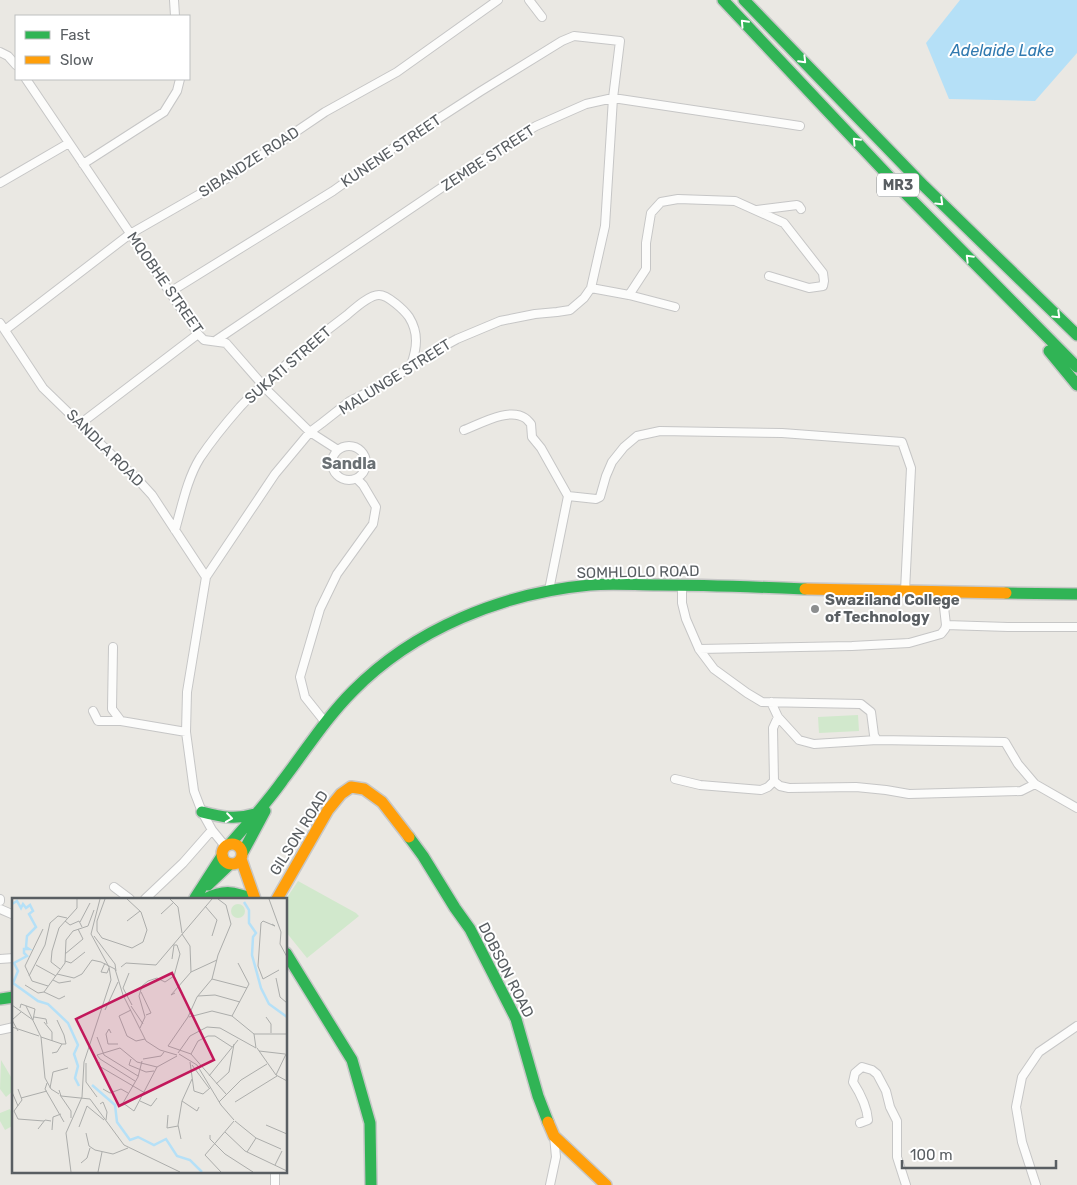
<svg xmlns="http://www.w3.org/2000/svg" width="1077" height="1185" viewBox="0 0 1077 1185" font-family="Rubik,sans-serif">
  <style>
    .green { fill: #d1e8cc }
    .water { fill: #b5e0f7 }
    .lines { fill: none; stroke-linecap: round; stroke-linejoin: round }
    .street-casing { stroke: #c6c6c6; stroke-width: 10 }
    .fast-casing { stroke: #c7c7c7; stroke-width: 14 }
    .slow-casing { stroke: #c7c7c7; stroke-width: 14 }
    .street { stroke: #fcfcfb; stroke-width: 8 }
    .fast { stroke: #30b455; stroke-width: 11 }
    .slow { stroke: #ff9f0a; stroke-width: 11 }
    .oneway { stroke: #fff }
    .poi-dot { fill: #8c8e8f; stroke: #fff; stroke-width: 2 }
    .labels { text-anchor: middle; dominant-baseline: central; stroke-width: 4; stroke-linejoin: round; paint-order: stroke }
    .shield { fill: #fff; stroke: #8b8e91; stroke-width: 1 }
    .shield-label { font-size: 14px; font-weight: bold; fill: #595e62 }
    .street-label { font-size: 15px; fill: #595e62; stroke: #fff }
    .poi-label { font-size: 15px; font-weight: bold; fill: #595e62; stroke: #fff; text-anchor: start }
    .water-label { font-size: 16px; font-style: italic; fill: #317ab0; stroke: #fff }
    .neighbourhood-label { font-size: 16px; font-weight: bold; fill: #6a7074; stroke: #fff }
    .inset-river { fill: none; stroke: #b5e0f7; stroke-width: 2.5 }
    .inset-road { fill: none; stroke: #acadab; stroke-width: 1 }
    .view { fill: #c2185b; fill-opacity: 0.15; stroke: #c2185b; stroke-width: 2.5 }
    .inset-edge { fill: none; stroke: #595e62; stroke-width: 2.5 }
  </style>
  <rect width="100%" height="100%" fill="#eae8e3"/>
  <path class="green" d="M858,715L859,731L819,733L818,717Z
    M298,881L356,913L359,916L307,958L286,932V899Z
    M1,1060L14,1082V1090L6,1097L0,1089Z
    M10,1109L14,1118V1125L5,1130L0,1121V1113Z"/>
  <path class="water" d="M960,0H1077V53L1035,101L949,99L926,43Z"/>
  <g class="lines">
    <defs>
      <path id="street" d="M174,0L175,16
        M529,0L542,17
        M0,52L8,56L16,65
        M26,79L198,334L204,340L226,343L268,391L310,432L338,450
        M83,164L164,112L177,91L180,79
        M0,183L69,143
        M757,210L797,205L799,206L801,209
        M591,288L629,295L675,307
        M170,292L333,191L399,144L481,91L562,41L574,36L620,41L613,98L605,226L591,288L584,298L570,310L557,312L535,314L500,321L457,339L415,362L394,379L350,401L322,423L310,432L275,474L206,577L187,692L186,732L194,791L202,812L212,830L225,846
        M629,295L646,269V243L651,213L661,202L678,199L735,201L784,223L823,273L824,281L823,286L809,288L769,276
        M0,323L43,388L141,483L152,495L206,577
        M5,330L130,234L226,179L325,112L397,72L498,0
        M215,341L515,138L536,126L586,104L613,98L800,126
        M80,424L198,334
        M464,430C480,424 509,407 525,418C528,420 529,422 531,424L532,437L541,448L568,496
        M332 463a17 17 0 1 1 34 0a17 17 0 1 1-34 0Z
        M175,530C182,506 187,479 200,458C212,440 226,423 240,407C252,394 266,382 279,371C301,351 323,333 347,315C354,309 369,295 379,295C388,295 404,310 409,317C419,333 417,348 411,365
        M682,585V603L686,619L699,649L714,669L747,693L762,702L861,704L871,712L874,735L877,740L1005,742L1018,764L1035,784L1077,808
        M549,590L568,496L596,499L600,497L606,476L612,462L624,447L637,436L660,431L782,433L902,442L911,468L905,591
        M946,625L1008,627H1077
        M113,647L112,709L121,721L186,732
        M699,649L852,646L909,643L941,634L945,629L946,625L944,607L940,592
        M771,702L778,717L799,740L814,744L877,740
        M93,711L98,721H121
        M778,717L773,728L774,781L780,786L789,788L856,787L886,790L909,794L1021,791L1035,784
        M325,722L305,697L300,677L320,609L337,574L373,524L376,507L363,485L357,479
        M675,779L700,785L761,790L768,787L774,781
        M114,887L130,899
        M0,899V901
        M145,899L183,863L212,830
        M0,909L14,915
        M0,959L14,958
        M0,1030L14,1027
        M860,1123L868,1120C867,1107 860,1093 853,1082L855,1073L862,1067L872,1070L877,1074L886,1091L890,1107L897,1121V1157L906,1185
        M275,1171V1185
        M550,1185L556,1157L554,1136
        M1036,1185L1022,1142L1016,1107L1022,1077L1039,1052L1077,1026"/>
      <path id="fast" d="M723,0L899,187L1077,367
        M744,0L924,186L1077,335
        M1049,351L1077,385
        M1006,593L1077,594
        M202,812C222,817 235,820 255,814
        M409,837L423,856L455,908L470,929L516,1019L538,1096L548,1122
        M230,844C248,823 267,803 283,780C306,750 326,718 353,691C414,629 503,593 590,585C612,583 635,585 658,585C707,585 756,587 805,589
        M243,852L265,811
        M208,885L230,864
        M195,898L222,856
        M205,899C225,889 234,892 254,899
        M286,953L352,1060L370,1123L371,1185
        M0,999L14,997"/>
      <path id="slow" d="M805,589L1006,593
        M222 854a10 10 0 1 1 20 0a10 10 0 1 1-20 0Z
        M241,859L255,899
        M277,899L328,810L341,794L351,787L364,789L382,802L409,837
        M548,1122L554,1136L606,1185"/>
    </defs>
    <use href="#street" class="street-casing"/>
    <use href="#fast" class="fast-casing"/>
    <use href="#slow" class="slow-casing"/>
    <use href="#street" class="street"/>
    <use href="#fast" class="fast"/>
    <use href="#slow" class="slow"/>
  </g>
  <defs><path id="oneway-chevron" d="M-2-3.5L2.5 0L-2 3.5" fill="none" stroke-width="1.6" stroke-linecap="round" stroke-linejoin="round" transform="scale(1.25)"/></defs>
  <g class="oneway">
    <use href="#oneway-chevron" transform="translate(744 23) rotate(-133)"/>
    <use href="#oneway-chevron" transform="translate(803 60) rotate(46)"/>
    <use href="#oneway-chevron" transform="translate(856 141) rotate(-133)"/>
    <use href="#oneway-chevron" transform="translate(940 202) rotate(44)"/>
    <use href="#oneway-chevron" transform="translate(969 258) rotate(-135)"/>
    <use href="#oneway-chevron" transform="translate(1057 315) rotate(44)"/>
    <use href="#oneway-chevron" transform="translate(229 818) rotate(8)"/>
  </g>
  <circle class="poi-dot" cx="815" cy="609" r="5"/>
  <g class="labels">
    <rect class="shield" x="877" y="173.5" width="42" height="23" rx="4"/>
    <g class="shield-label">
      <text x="898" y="185">MR3</text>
    </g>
    <g class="street-label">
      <text transform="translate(391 151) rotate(-34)">KUNENE STREET</text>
      <text transform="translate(488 158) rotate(-33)">ZEMBE STREET</text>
      <text transform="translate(249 162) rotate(-33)">SIBANDZE ROAD</text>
      <text transform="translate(165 283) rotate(55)">MQOBHE STREET</text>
      <text transform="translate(288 365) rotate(-41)">SUKATI STREET</text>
      <text transform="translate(395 377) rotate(-32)">MALUNGE STREET</text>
      <text transform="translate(105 448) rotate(45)">SANDLA ROAD</text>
      <text transform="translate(638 572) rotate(-1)">SOMHLOLO ROAD</text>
      <text transform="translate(299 833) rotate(-58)">GILSON ROAD</text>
      <text transform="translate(506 970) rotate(63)">DOBSON ROAD</text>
    </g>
    <g class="poi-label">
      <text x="825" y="600">Swaziland College<tspan x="825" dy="17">of Technology</tspan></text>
    </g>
    <g class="water-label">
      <text x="1002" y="50">Adelaide Lake</text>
    </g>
    <g class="neighbourhood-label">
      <text x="349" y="463">Sandla</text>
    </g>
  </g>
  <g transform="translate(12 898)">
    <rect width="275" height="275" fill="#eae8e3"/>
    <path d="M219 13a7 7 0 1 1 14 0a7 7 0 1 1-14 0Z" fill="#d1e8cc"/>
    <path class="inset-river" d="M232,4L237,12V25L244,35L241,39L240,57L249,90L257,106L275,119M0,6L5,3L9,10L11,6L14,10L18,7L21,13L17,16L24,29L15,38L14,49L17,51H12V55L15,58L2,65L6,73L1,85L26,103L36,106L56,125L66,147L62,156L66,168L63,180L67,188M80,187L103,207L105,224L118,242L126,239L142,247L154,241L165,258L178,262L190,274"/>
    <path class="inset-road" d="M93,1L85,23V33L90,40L120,50L131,44L135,32L129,14L115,1M158,1L166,9L170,35M206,1L214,7L219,26L206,57L200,81L185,99L176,119L156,148L179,156L214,196M257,1L269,34L268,46L275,59M193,8L205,22L200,38M149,16L162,4M53,23L58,27L67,23L70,29M115,23L128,13M68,24L78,5M260,26L263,28L251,23L249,25L246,68L251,81L267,72M31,31L13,68L20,83L36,88M170,36L178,48L179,74M82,38L103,66L104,73M53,56L71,41L66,31M53,63L59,65L73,54M89,64L103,71L111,97L134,143L148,152L165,157M93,65L89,74L95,75L97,70M24,67L44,78M109,69L114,65L144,67L200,1M48,71L39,64L40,53L47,30L65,10V1M117,75L111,90L120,107M45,76L62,80L70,76L80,62L89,64M17,78L33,47L38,25L46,18L55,20M264,80L268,99L275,105M200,81L235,90M41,82L47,85L59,83M13,87L26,95L32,94M129,94L139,115L134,117M163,95L159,97L179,74L205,62M53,98L47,101L32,94L53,65L54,42L61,33L76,28L82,12M186,98L203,97L228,104M0,107L21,122L23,111L9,106L8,110M14,108L29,139L33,180L39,191L47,196M119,108L131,126M93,112L106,84M119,112L107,118L115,138L124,143L133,141M220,118L237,86L226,65M22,119L34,121L35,126M177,119L200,113L220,118L242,136L244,150M254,119L259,126V135M45,122L52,137L54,146H50M32,124L40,134V143M0,129L27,138M128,130L133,119L127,98L130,88L136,83L145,80L153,84L162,78L168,56L165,47H162L160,61M6,133L0,122L9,114M99,135L97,131L94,136L96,146H106M242,136H275M29,139L50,146L45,154L40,155M85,139L92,157L126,178M245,150L264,177L275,183M247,153L273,156M166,155L178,138L195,129L208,130L244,150M167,156L185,167L209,207L222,222M179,156L186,143L196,138H203L220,149M119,161L117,167L134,174L142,173M131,161L149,158L152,154M130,163L126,179L111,205L122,213L145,169M87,164V168L133,195M178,164L182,193L191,196L198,190M74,165V184L85,199M180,167L197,190M264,177L275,154M197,178L226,142M123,183L88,161L85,157L108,150L125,164L145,169L165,158M35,185L33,191L52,224M204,186L217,174L222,146M38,190L41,174L56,170M6,191L10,202L2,213L6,221L32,223M91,191L98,195L109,191L116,195M47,192L49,198L78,201L112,247L168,274M0,194L6,208M48,197L59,213V220M9,200L35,193M128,203L139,208L145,200M170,203L185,213L187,209M207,204L229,182L255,166M223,204L265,178M88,206L91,204L95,214L94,222M156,217L155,230L166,228M223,223L244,240L269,251M254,227L275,236M67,229L75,208L92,222M26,231L33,222L39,223M40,232L41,219L49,216M213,234L233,253L275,273M74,235L77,248L83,252L101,256L116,250M198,237V241L213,256L241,274M169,241L166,227L170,203L180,181M235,254L244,240M69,265L75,260L78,250M263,267L270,253M59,274L54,235L70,199L72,164L99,82L97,69L79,36L88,1M86,274L90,254M209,274L193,257L222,223"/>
    <path class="view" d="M160,75L202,162L107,208L64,121Z"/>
    <rect width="275" height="275" class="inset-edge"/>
  </g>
  <rect x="15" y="15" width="175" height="65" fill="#ffffff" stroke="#bdbfc0"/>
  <rect x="25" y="31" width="25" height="8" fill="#30b455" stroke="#bdbfc0"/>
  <text x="60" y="40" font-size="15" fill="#595e62">Fast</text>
  <rect x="25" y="56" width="25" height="8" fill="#ff9f0a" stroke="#bdbfc0"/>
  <text x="60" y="65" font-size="15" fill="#595e62">Slow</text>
  <path d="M902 1160v8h154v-8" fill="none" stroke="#595e62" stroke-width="2.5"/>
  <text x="910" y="1160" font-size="15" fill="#595e62" stroke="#ffffff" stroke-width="4" paint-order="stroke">100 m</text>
</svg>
